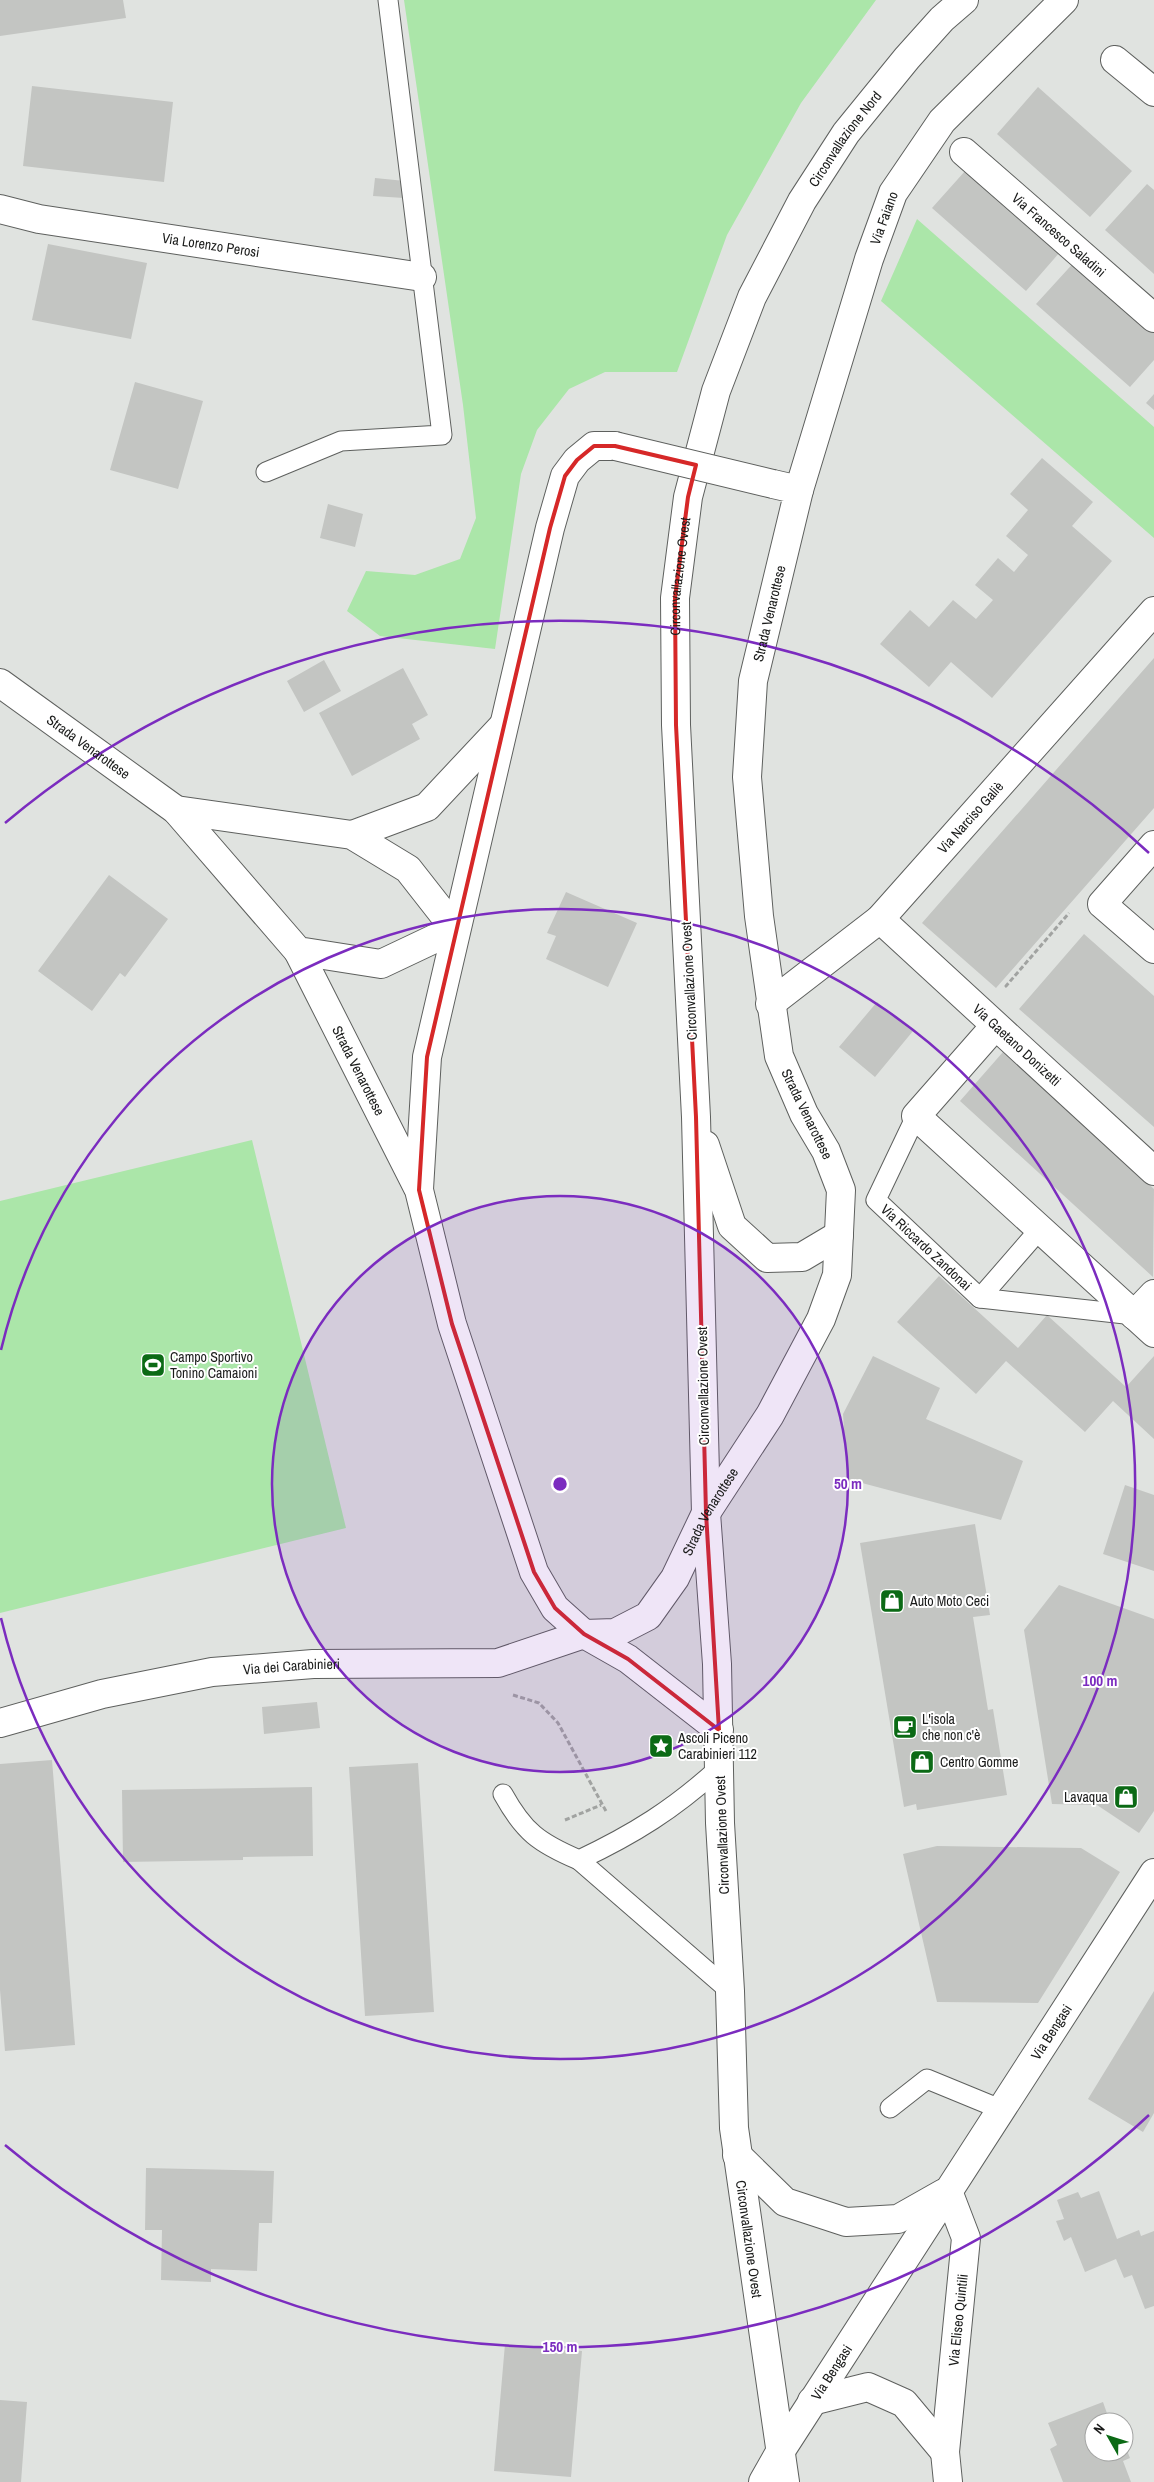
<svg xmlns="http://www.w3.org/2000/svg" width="1154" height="2482" viewBox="0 0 1154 2482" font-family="'Archivo Narrow',sans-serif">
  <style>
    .green { fill: #abe6a9 }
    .building { fill: #c3c5c2 }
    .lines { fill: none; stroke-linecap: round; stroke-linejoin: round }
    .service-casing { stroke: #5e605e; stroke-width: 21 }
    .minor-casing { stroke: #5e605e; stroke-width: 30 }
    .tertiary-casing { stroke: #5e605e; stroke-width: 30 }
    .secondary-casing { stroke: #5e605e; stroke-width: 30 }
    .path { stroke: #a1a3a1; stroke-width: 3; stroke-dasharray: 5 2.5; stroke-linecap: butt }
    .service { stroke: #fff; stroke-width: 19 }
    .minor { stroke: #fff; stroke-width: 28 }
    .tertiary { stroke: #fff; stroke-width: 28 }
    .secondary { stroke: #fff; stroke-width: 28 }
    .secondary-bridge-casing { stroke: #5e605e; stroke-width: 30; stroke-linecap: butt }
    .secondary-bridge { stroke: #fff; stroke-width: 28 }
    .marked { fill: none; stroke: #d62828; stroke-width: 4; stroke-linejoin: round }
    .ring { fill: none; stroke: #7b2cbf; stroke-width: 2.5 }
    .labels { text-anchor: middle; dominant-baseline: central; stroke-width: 4; stroke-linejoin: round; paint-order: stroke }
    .street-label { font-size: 14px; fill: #1a1b1a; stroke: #fff }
    .poi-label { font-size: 14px; fill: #1a1b1a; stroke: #fff; text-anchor: start }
    .centre { fill: #7b2cbf; stroke: #fff; stroke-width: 2.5 }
    .ring-label { font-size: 15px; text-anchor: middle; font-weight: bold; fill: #7b2cbf; stroke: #fff; stroke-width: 4; stroke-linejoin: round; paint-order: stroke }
  </style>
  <rect width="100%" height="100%" fill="#e0e3e0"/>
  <path class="green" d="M404,0H876L801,103L727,235L677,372H605L569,389L537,430L521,474L495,649L380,636L347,611L366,571L415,575L460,559L476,518L463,405Z
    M917,219L1154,427V538L881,301Z
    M252,1140L346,1528L0,1613V1201Z"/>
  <path class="building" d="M0,0H123L126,18L0,36Z
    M32,86L173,102L164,182L23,166Z
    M1038,87L1132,171L1090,217L997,134Z
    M974,161L1067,244L1026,291L932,208Z
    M375,178L405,181L404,198L373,196Z
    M1147,184L1154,190V274L1105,230Z
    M48,244L147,263L131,339L32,320Z
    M1078,258L1154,325V360L1130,387L1036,304Z
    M135,382L203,401L178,489L110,470Z
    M1154,394V410L1146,403Z
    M1042,458L1093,502L1072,526L1112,561L992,698L951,662L929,687L880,644L910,610L929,627L953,600L976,619L993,600L975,585L998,558L1014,572L1028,555L1006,536L1028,510L1010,494Z
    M328,504L363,514L355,547L320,538Z
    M1154,658V808L996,988L922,923Z
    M324,660L341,691L304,712L287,681Z
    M403,668L428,715L412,724L420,739L352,776L319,713Z
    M109,875L168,919L125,977L120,973L92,1011L38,971Z
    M566,892L637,923L608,987L546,959L556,936L547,933Z
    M1084,934L1154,996V1127L1019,1009Z
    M877,1002L913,1031L875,1077L839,1047Z
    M1003,1052L1154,1189L1153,1277L960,1101Z
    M939,1276L1018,1348L1047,1315L1126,1387L1154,1356V1439L1113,1401L1085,1432L1006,1361L976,1394L897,1322Z
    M873,1356L940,1388L926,1419L1023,1461L1001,1520L847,1479L843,1414Z
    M1125,1485L1154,1495V1571L1103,1554Z
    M975,1524L990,1615L973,1617L988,1710L993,1709L1007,1795L917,1810L916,1804L904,1807L860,1543Z
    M1059,1585L1154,1619V1811L1139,1833L1097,1805L1052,1804L1024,1630Z
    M317,1702L320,1728L264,1734L262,1707Z
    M52,1760L75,2045L5,2051L0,1990V1764Z
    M418,1763L434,2012L365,2016L349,1767Z
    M312,1787L313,1856L243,1857V1860L123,1862L122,1790Z
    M937,1846L1081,1848L1120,1872L1038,2003L937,2002L903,1854Z
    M1154,1991V2113L1143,2132L1088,2099Z
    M146,2168L274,2171L272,2223H259L257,2271L211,2269V2282L161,2280L162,2230H145Z
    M1099,2191L1117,2239L1139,2230L1141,2236L1154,2231V2306L1145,2309L1132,2275L1124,2278L1116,2259L1085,2272L1071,2237L1064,2241L1056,2221L1064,2219L1057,2200L1078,2192L1081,2198Z
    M505,2344L582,2351L571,2477L494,2471Z
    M0,2400L27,2402L21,2482H0Z
    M1103,2402L1110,2422H1094V2452H1124V2443L1130,2458L1123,2461L1131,2482H1063L1050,2449L1057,2445L1048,2423Z"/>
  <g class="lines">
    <defs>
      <g id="service">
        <path d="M266,472L341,441L442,435L388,0"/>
        <path id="s1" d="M916,1116L876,1200L980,1298"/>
        <path d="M1040,1229L980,1298L1134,1315"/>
        <path d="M503,1794C524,1832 539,1843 579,1860C634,1834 674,1809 719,1768"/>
        <path d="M579,1860L730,1991"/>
        <path d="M890,2108L927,2079L1000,2109"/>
      </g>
      <g id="minor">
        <path d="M1115,60L1154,92"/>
        <path id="s2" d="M964,152L1154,318"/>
        <path id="s3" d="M0,209L39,219L422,277"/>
        <path d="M1154,845L1102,904L1154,949"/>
        <path id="s4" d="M880,919L1154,1171"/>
        <path id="s5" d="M770,1004L880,919L1154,611"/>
        <path d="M995,1026L916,1116L1154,1333"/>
        <path d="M1134,1315L1154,1294"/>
        <path id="s6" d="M0,1723L102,1694L212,1672L313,1664L498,1663L584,1634"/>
        <path d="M948,2191L966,2238L945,2452L948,2482"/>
        <path d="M812,2401L868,2387L904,2403L945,2452"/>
        <path d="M763,2482L780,2452"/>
      </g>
      <g id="tertiary">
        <path id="s7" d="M799,490L869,259L893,193L942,121L1064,0"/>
        <path d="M737,2155L785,2202L846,2222L898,2219L944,2193"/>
        <path id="s8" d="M780,2452L1154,1873"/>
      </g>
      <g id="secondary">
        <path id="s9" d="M0,683L176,810L298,951L381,964L455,929"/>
        <path d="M176,810L352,835L408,869L455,929"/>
        <path d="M352,835L427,807L502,727"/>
        <path id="s10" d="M298,951L419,1190L452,1324L534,1572L555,1608L584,1634L628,1659L719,1730"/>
        <path d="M705,1145L732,1226L767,1258L802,1257L839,1235"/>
        <path d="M419,1189L427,1057L550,528L565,476L577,460L594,446H615"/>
        <path id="s11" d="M584,1634L615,1633L648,1616L675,1578L706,1513L770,1415L821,1319L837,1275L841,1190L826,1151L804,1114L779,1056L759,916L747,777L753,681L799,490L773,484"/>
        <path id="s12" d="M785,2482L734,2128L730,1991L720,1823L717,1664L706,1513L696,1117L676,725L675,598L688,497L716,391L752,297L802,201L846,133L907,58L942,19L964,0"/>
      </g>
    </defs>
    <use href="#service" class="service-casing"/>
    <use href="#minor" class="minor-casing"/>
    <use href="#tertiary" class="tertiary-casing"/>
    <use href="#secondary" class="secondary-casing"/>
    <path class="path" d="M1007,987L1006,986L1069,913
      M513,1695L539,1703L558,1723L607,1813
      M565,1820L601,1805"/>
    <use href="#service" class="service"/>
    <use href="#minor" class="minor"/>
    <use href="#tertiary" class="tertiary"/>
    <use href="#secondary" class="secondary"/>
    <defs>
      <path id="secondary-bridge" d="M615,446L773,484"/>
    </defs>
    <use href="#secondary-bridge" class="secondary-bridge-casing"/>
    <use href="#secondary-bridge" class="secondary-bridge"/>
  </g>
  <path class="marked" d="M594,446H615L696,465L688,497L675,598L676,725L696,1117L706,1513L719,1730L628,1659L584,1634L555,1608L534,1572L452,1324L419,1190L427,1057L550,528L565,476L577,460Z"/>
  <circle cx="560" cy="1484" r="288" fill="#7b2cbf" fill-opacity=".12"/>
  <g class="ring">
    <circle cx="560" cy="1484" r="288"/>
    <path d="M1 1350A575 575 0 1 1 1 1618"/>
    <path d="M1149 2115A863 863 0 0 1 5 2145M5 823A863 863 0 0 1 1149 853"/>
  </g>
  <defs>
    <symbol id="stadium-square" viewBox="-11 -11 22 22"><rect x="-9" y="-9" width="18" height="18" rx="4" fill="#0b6a15" stroke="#fff"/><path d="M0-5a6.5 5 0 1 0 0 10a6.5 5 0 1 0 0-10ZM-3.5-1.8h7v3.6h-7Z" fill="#fff"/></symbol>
    <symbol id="shop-square" viewBox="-11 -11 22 22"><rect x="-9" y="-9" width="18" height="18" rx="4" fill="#0b6a15" stroke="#fff"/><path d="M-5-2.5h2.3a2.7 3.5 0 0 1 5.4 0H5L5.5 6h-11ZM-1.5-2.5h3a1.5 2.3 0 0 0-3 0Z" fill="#fff"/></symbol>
    <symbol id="cafe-square" viewBox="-11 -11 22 22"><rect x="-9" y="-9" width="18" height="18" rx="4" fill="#0b6a15" stroke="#fff"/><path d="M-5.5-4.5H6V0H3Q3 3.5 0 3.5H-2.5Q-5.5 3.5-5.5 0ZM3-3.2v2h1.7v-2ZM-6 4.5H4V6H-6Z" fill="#fff"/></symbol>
    <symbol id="sight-square" viewBox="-11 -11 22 22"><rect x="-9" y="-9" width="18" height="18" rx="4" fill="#0b6a15" stroke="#fff"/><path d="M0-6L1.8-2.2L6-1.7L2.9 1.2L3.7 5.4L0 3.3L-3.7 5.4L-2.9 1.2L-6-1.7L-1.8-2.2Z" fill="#fff"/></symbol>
  </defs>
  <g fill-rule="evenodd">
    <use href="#stadium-square" x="139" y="1351" width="28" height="28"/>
    <use href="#shop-square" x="878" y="1587" width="28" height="28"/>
    <use href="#cafe-square" x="891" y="1713" width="28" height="28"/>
    <use href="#sight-square" x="647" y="1732" width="28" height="28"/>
    <use href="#shop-square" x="908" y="1748" width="28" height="28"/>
    <use href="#shop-square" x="1112" y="1783" width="28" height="28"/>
  </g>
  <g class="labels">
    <g class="street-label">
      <text stroke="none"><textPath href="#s12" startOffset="2385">Circonvallazione Nord</textPath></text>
      <text stroke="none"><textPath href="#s7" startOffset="285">Via Faiano</textPath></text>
      <text stroke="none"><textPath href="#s2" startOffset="126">Via Francesco Saladini</textPath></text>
      <text stroke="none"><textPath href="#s3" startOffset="214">Via Lorenzo Perosi</textPath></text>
      <text stroke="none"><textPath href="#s12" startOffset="1911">Circonvallazione Ovest</textPath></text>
      <text stroke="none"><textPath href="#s11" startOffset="1139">Strada Venarottese</textPath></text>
      <text stroke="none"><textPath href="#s9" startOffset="109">Strada Venarottese</textPath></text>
      <text stroke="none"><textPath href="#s5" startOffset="275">Via Narciso Galiè</textPath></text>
      <text transform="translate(689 981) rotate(-93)">Circonvallazione Ovest</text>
      <text stroke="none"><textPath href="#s4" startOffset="186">Via Gaetano Donizetti</textPath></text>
      <text stroke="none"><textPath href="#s10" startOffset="134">Strada Venarottese</textPath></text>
      <text transform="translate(807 1114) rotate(64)">Strada Venarottese</text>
      <text stroke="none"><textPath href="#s1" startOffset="162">Via Riccardo Zandonai</textPath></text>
      <text transform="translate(703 1386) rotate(-91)">Circonvallazione Ovest</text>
      <text stroke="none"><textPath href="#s11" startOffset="190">Strada Venarottese</textPath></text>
      <text stroke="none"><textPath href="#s6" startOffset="298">Via dei Carabinieri</textPath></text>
      <text transform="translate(722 1835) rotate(-92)">Circonvallazione Ovest</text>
      <text stroke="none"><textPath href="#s8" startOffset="500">Via Bengasi</textPath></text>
      <text transform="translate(749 2239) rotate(82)">Circonvallazione Ovest</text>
      <text transform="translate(958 2320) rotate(-84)">Via Eliseo Quintili</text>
      <text stroke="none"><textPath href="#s8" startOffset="95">Via Bengasi</textPath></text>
    </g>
    <g class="poi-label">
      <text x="170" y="1357">Campo Sportivo<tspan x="170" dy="16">Tonino Camaioni</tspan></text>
      <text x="910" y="1601">Auto Moto Ceci</text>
      <text x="922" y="1719">L'isola<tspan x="922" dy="16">che non c'è</tspan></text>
      <text x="678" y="1738">Ascoli Piceno<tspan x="678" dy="16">Carabinieri 112</tspan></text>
      <text x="940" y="1762">Centro Gomme</text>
      <text x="1108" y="1797" text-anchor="end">Lavaqua</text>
    </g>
  </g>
  <circle cx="560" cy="1484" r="8" class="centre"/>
  <g class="ring-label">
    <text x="848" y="1489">50 m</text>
    <text x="1100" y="1686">100 m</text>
    <text x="560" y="2352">150 m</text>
  </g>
  <g transform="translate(1109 2437) rotate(309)"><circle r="24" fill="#ffffff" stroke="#a3a4a3"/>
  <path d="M0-4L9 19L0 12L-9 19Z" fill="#0b6a15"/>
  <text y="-8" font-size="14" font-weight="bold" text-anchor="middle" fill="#1a1b1a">N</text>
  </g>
</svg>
